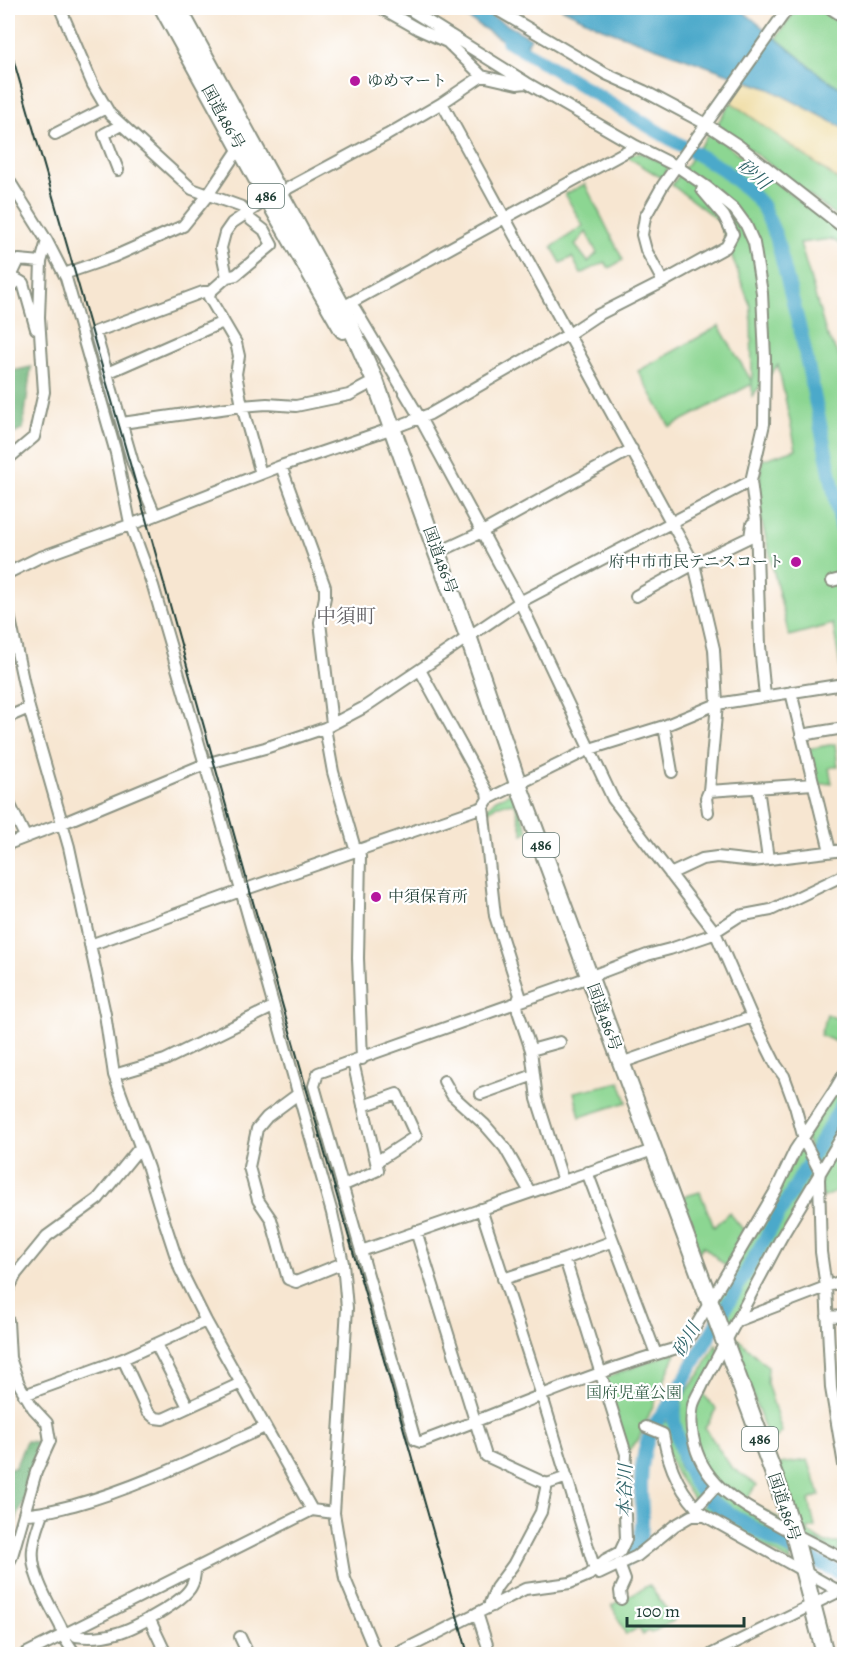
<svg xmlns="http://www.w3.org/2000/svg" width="852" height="1662" viewBox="0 0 852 1662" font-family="Alegreya,'Noto Serif JP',serif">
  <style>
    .green { fill: #8cd692; stroke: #568a63; stroke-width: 1.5; fill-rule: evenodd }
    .forest { fill: #71b77c; stroke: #487a58; stroke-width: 1.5 }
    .sand { fill: #eeda9e; stroke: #868c69; stroke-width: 1.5 }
    .water { fill: #4ba9ca; stroke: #35737f; stroke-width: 1.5 }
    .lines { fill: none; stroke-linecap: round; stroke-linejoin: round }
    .river { stroke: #4ba9ca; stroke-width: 14 }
    .minor-casing { stroke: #8b9282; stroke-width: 14 }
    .highway-casing { stroke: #8b9282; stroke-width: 20 }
    .minor { stroke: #fff; stroke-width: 10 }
    .highway { stroke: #fff; stroke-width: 16 }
    .rail { stroke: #1f3d34; stroke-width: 2 }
    .poi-dot { fill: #b5179e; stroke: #fff; stroke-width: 2 }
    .labels { text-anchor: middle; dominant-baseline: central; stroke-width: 4.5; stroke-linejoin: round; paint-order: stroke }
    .shield { fill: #fff; stroke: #627771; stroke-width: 1.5 }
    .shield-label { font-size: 15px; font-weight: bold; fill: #1f3d34 }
    .poi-label { font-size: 16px; fill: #1f3d34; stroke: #fff; text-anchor: start }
    .street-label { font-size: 16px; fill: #1f3d34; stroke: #fff }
    .park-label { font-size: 16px; fill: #3a634c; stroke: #fff }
    .water-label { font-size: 18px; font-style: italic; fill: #2e6368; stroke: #fff }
    .quarter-label { font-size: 20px; fill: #636165; stroke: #fff }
  </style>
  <rect width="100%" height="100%" fill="#fff"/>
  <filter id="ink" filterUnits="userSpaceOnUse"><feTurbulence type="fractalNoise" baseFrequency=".0167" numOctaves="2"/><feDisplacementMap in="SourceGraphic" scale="12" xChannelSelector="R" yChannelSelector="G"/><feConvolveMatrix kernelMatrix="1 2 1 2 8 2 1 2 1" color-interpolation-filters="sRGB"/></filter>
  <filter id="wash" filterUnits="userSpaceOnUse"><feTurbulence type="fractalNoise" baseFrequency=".008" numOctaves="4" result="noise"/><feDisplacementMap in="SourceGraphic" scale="24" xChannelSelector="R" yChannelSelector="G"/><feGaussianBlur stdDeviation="1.35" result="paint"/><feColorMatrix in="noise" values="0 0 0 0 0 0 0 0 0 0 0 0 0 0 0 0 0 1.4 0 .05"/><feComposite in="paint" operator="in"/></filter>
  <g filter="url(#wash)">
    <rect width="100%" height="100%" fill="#f7e6d1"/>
    <path class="green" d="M797,8H819L844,26V90L823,77L776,38Z
      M731,102L844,184V222L717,124Z
      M710,132L844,235V246L831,239L800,243L826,333L844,365V676L842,677L833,624L789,636L757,501L762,460L796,449L778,365L752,396V384L670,427L638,371L719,326L752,382L751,308L719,221L672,185Z
      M642,153L665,164L668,168L663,179L626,156L629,154Z
      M585,184L623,260L609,268L605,262L581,274L572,257L561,263L552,247L583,226L565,194ZM586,232L597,253L588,262L575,245Z
      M835,744L838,766L829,768L832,783L816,785L807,749Z
      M513,792L528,831L523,834L515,803L497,805L486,813V809L496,799Z
      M827,1014L844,1022V1045L820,1035Z
      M844,1077V1187L823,1198L806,1137Z
      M620,1082L627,1102L580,1117L574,1092Z
      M800,1148L805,1149L817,1172L729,1333L716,1298Z
      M700,1192L714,1227L729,1212L746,1233L726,1266L703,1246L699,1252L679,1198Z
      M735,1336L768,1367L767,1383L782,1432L770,1443L733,1341Z
      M716,1344L721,1358L704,1395L716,1409L705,1428L731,1467L757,1485L745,1501L778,1518L784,1537L724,1504L693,1471L679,1427L682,1398L701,1372Z
      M677,1351L638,1440L628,1451L605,1378Z
      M666,1421L670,1425L678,1466L701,1499L696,1503L676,1473L657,1427Z
      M808,1460L820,1495L809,1500L815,1527L808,1529V1532L825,1543H840L838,1552L801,1536L800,1526L779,1464Z
      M705,1503L712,1511L789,1555L792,1563L700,1508Z
      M649,1585L674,1620L651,1633L648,1631L643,1635L639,1627L626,1635L612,1605Z"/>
    <path class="forest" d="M31,367L23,429L8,437V372Z
      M26,1441L47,1443L8,1540V1468H15Z"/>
    <path class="sand" d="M745,81L770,89L844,128V184L731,102Z"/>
    <path class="water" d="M452,8H477L531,38L522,53Z
      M561,8H739L823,77L844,90V128L770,89L602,28Z"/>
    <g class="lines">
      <path class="river" d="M508,41L660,133L721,168L750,192L762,205L776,236L802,337L844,539
        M844,1101L684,1380L675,1399L674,1422L684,1461L693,1481L710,1501L775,1541L844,1575
        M621,1562C651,1549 640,1508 641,1483C641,1474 642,1464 644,1455C648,1431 659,1416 675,1399"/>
    </g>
  </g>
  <g filter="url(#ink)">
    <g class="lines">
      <defs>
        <path id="minor" d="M60,8L93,85L110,114L192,189L242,207L251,220L264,230L272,245L236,275L227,277
          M381,8L418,29L447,42
          M407,8L527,83L636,146L678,167L707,187L735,210L746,225L754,243L762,293L765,358L764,424L751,481L756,521L760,646L765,696
          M494,8L606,74L644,91L706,124L738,145L844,228
          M830,8L844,17
          M449,34L447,42L482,76L517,84L527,83
          M442,103L694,564L714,649L717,704L709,791L706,798L708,812
          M55,134L106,108
          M118,170L104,134L121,125
          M8,179L47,241L66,278L116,453L130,523L153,586L220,816L332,1213L343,1263L347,1308L334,1513L345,1579L376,1654
          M64,274L113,257L183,226L208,195L240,147
          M8,283L19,260L41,262
          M659,284L726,247L733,234L724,216L702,190
          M8,291L18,280L23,283L36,329
          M342,307L355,309L420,418L520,602L613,799L715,932L752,1017L776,1065L784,1076L795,1106L805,1143L820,1172L819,1179L821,1252L826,1287L831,1388L844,1465
          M341,308L636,146
          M107,373L223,322
          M122,423L242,406L267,404L296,406L349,395L375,381
          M8,459L34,437L44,392L39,317L41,262L47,241
          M281,466L325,587V597L320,622L332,724
          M261,474L242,406L236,374L239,356L236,343L209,297L210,292L227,277L221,248L225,233L232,223L268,199L387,135L442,103L482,76
          M155,515L133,463L95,332L203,292H210
          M437,553L482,532L632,449
          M8,573L38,558L146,519L281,466L393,428L430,414L569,334L596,316L659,284L661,278L646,250L642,235L645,217L663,185L788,8
          M832,581L844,578
          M636,596L694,564L750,537L752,524
          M8,610L29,708L69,847L105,1014L114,1075L148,1168L160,1208L180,1269L206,1321L312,1510
          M420,670L487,792L488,799
          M791,692L830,851
          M8,717L29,708
          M664,726L672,772
          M325,728L333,772L354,845L360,856L358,958L362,1059
          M801,735L844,728
          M758,788L768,859
          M709,791L813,784
          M8,801L25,836
          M483,807L495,916L520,995L517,1003L518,1011L531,1050L537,1099L563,1181
          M8,844L63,823L205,764L265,748L325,728L363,708L520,602L751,481
          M670,874L702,859L717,857L753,861L844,850
          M844,875L771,910L739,916L708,936L670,949L647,955L589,977L318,1073L314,1086L415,1440L421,1442C508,1410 594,1371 684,1346L776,1190L795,1150L834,1091L844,1074
          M90,945L249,888L483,807L488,799L590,749L664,726L717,704L844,684
          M531,1050L560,1042
          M621,1063L752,1017
          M114,1075L165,1060L273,1007
          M444,1081L452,1095L485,1125L505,1148L530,1192
          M298,1094L267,1117L257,1129L249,1167L258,1200L271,1219L288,1279L296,1282L343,1263
          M481,1094L534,1075
          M363,1106L397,1094L416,1136L376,1162
          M844,1133L781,1238L703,1384C700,1391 695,1398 693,1405C691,1415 691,1427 693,1437C701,1482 735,1501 771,1521C795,1535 820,1547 844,1559
          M587,1172L656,1354
          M342,1186L378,1170L353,1062
          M481,1209L542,1396L595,1570
          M416,1231L486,1456L547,1484L567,1477
          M361,1251L653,1150
          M503,1279L565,1259L613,1241
          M8,1290L16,1274L47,1236L98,1199L137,1151L141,1149
          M827,1316L844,1317
          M8,1321L10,1358L19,1384L33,1408L47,1423L50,1441L36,1472L12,1556L8,1564
          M737,1321L844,1280
          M156,1344L188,1407
          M123,1359L147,1411L155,1418L163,1419L241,1383
          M24,1395L123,1359L206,1321
          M646,1427L663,1434C668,1465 681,1495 705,1516
          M696,1508L717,1485
          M43,1513C39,1525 34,1537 33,1549C30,1574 50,1605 61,1627L63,1636L75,1654
          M24,1514C42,1514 57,1509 74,1505C140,1487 203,1455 265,1427
          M619,1564L625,1580L620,1591L621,1599
          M595,1570L599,1574L637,1556L674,1526L691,1516H705L844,1594
          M492,1606L490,1603L496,1588L513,1565L541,1512L547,1484
          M477,1613L490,1654
          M149,1618L166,1654
          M72,1631L76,1636C89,1638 103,1637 117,1633C133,1629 183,1602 191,1587C194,1582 195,1575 195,1569
          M240,1637L248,1654
          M25,1654L312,1510L334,1513
          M396,1654L525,1589L570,1583L589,1575L605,1560L620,1552L626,1539L624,1491L626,1454L565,1259
          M712,1654L842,1590"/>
        <path id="highway" d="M163,8L268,199L343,330
          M178,8L342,307L375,381L437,553L468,636L518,784L779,1488L794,1534L825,1654"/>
      </defs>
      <use href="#minor" class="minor-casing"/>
      <use href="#highway" class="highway-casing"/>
      <use href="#minor" class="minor"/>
      <use href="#highway" class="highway"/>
      <path class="rail" d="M8,41L146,519L249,888L468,1654"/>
    </g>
  </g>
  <g class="poi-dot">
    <circle cx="355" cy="81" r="6"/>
    <circle cx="796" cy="562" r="6"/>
    <circle cx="376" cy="897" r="6"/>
  </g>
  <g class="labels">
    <g class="shield">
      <rect x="248" y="184" width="36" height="24" rx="4.5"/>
      <rect x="523" y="833" width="36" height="24" rx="4.5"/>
      <rect x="742" y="1427" width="36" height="24" rx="4.5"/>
    </g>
    <g class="shield-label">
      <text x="266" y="196">486</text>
      <text x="541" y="845">486</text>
      <text x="760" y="1439">486</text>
    </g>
    <g class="poi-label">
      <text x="367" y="81">ゆめマート</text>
      <text x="784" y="562" text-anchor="end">府中市市民テニスコート</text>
      <text x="388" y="897">中須保育所</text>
    </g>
    <g class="street-label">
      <text transform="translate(223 117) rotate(61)">国道486号</text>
      <text transform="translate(440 560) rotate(70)">国道486号</text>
      <text transform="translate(604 1017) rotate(70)">国道486号</text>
      <text transform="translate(784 1507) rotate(72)">国道486号</text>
    </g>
    <g class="park-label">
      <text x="634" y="1393">国府児童公園</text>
    </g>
    <g class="water-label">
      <text transform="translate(754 174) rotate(42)">砂川</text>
      <text transform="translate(686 1340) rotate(-60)">砂川</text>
      <text transform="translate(625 1491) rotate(-89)">本谷川</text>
    </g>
    <g class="quarter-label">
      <text x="346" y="616">中須町</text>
    </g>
  </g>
  <rect width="852" height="1662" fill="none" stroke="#fff" stroke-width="30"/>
  <path d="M627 1617v9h117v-9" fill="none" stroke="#1f3d34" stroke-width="3"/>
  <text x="636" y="1617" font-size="18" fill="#1f3d34" stroke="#ffffff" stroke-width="4.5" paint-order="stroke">100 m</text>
</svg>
